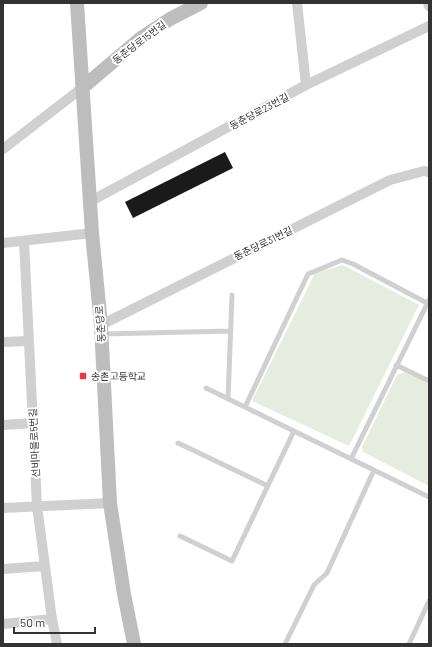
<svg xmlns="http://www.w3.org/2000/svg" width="432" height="647" viewBox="0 0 432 647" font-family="Barlow,'Noto Sans KR',sans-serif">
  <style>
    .green { fill: #e6ecdf }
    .building { fill: #1a1a1a }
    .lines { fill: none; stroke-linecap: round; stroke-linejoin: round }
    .lane { stroke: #d0d0d0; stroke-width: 5 }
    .street { stroke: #d0d0d0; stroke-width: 10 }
    .secondary { stroke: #bdbdbd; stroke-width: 14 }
    .poi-dot { fill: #e63946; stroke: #fff; stroke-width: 1.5 }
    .labels { text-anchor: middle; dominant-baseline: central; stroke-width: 4; stroke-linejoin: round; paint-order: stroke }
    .street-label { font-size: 10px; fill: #333; stroke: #fff }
    .poi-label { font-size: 10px; fill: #333; stroke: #fff; text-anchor: start }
  </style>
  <rect width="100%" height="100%" fill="#fff"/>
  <path class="green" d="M343,265L419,305L349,446L252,401L315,273Z
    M405,372L429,384V486L363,452L362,447L397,375Z"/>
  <path class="building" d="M225,152L233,168L133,218L125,202Z"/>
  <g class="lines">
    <path class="lane" d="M102,334L231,331
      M396,365L429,381
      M206,388L429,497
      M228,399L232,295
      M245,407L308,274L342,260L353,264L427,303
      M178,443L268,486
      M351,459L429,300
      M180,536L232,561L294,431
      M285,644L314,585L327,573L374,470
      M409,644L429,601"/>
    <path class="street" d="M297,3L306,85
      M428,3L429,6
      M3,149L82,88
      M91,201L306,85L429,26
      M24,241L37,506L52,619L57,644
      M3,243L92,233
      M101,325L390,180L424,171L429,172
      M3,342L29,341
      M3,425L33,423
      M3,508L110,503
      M3,569L45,566
      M3,624L52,619"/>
    <path class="secondary" d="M77,3L92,233L101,325L110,503L124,594L134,644
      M82,88L141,38L170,19L201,3"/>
  </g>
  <rect class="poi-dot" x="79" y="372" width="8" height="8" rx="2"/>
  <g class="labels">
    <g class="street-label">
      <text transform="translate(139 42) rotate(-37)">동춘당로15번길</text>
      <text transform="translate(259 111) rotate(-28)">동춘당로23번길</text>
      <text transform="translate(263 243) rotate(-26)">동춘당로31번길</text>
      <text transform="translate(100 324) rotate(-94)">동춘당로</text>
      <text transform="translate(34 443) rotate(-93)">선비마을로5번길</text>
    </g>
    <g class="poi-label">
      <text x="91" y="376">송촌고등학교</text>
    </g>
  </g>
  <rect width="432" height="647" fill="none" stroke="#333333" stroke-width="8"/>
  <path d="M14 627v6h81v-6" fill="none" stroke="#333333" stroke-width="2"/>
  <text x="20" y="627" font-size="12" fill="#333333" stroke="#ffffff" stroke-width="3" paint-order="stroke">50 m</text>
</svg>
